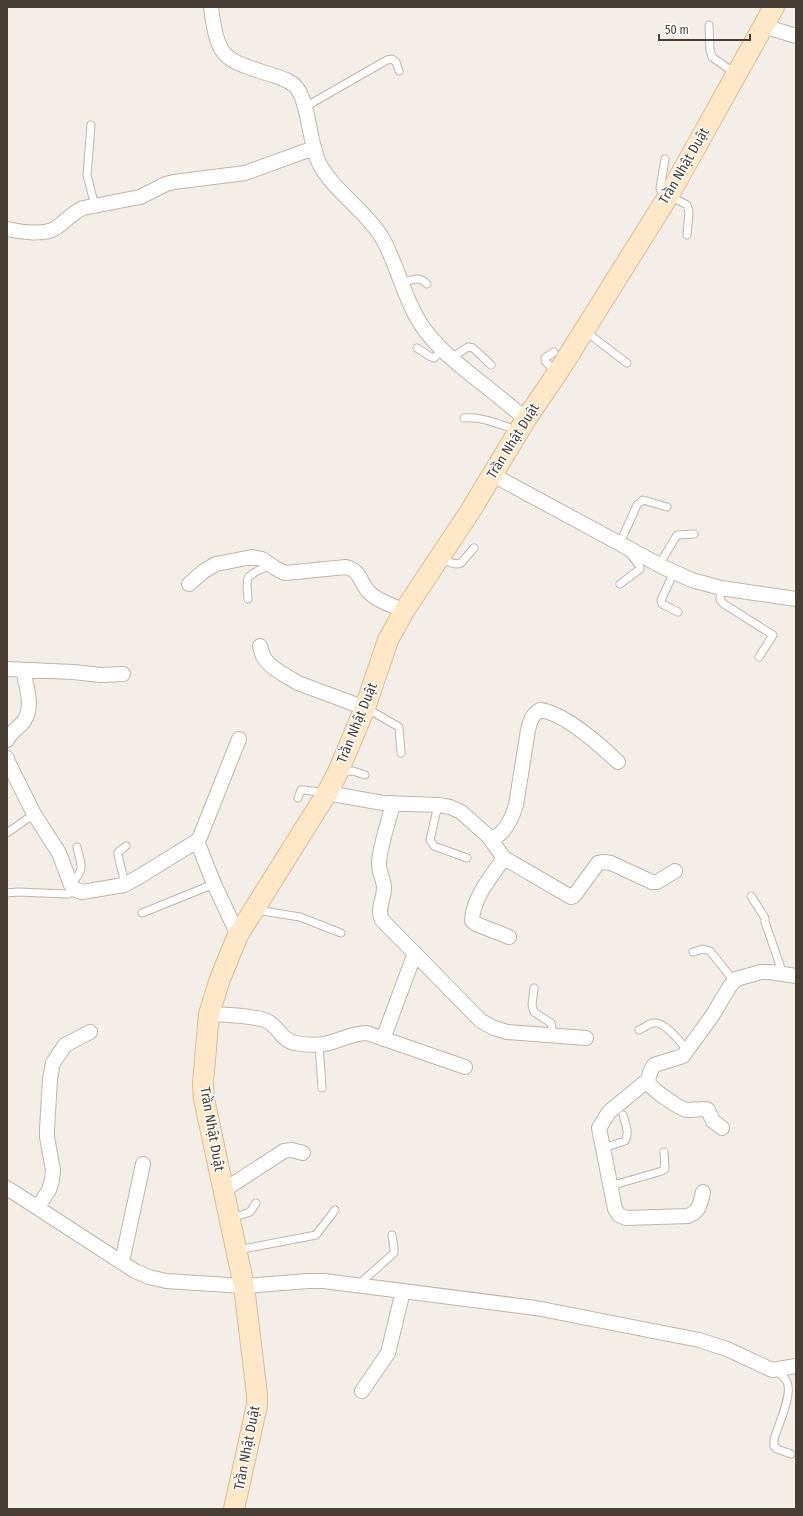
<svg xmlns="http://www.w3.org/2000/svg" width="803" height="1516" viewBox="0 0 803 1516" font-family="'Fira Sans Condensed',sans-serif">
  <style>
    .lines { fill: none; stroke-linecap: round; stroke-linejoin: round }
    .service-casing { stroke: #c0b4aa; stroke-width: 9 }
    .minor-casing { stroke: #c0b4aa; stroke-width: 16 }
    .secondary-casing { stroke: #d9bc98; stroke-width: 22 }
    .service { stroke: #fff; stroke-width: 7 }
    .minor { stroke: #fff; stroke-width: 14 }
    .secondary { stroke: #ffe8c7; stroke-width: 20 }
    .labels { text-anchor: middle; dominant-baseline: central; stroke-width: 3; stroke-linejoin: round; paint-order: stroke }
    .street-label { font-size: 14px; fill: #483e36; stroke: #fff }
  </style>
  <rect width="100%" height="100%" fill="#f4eee8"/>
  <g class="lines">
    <defs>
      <path id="service" d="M709,25L710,50L712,57L736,74
        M305,107L387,60L392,59L396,62L399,71
        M91,125L87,175L95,206
        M665,159L660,188L661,191L687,205L689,212L687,235
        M402,283C412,280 419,275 427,284
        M585,331L627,363
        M417,348L431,357L434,358L442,350
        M554,352L545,358V361L556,372
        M451,358L468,347L473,348L491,365
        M464,418C482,416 500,425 517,430
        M620,543L637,505L643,500L667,507
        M441,558C447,561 454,566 461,563L474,548
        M659,565L677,535L694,534
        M674,572L661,600L662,604L678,612
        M620,584L640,569V567L628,551
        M721,588L720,600L724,604L773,635L759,657
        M248,599C245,572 247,577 270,565
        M366,708L399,727L401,753
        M340,772L353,771L365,775
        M298,798L301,790H304L326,793
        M438,805L430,840L434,846L467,858
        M7,833L34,814
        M125,884L118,855V852L126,846
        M71,885C85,867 82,869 77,847
        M7,893L18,892L68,894L76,890
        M751,896L765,918V922L783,974
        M256,910L300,917L341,933
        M142,913L214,884
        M693,952L703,949L710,951L734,981
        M534,988L532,1005L534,1012L551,1023L553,1036
        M639,1030C644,1028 649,1023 654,1023C665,1021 681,1043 688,1051
        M319,1044L322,1088
        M603,1148L625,1141C630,1133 625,1123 623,1115
        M610,1186L662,1171L665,1169L664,1152
        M230,1219L250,1212L256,1203
        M238,1250L316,1235L335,1210
        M358,1285L394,1253V1248L392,1235
        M777,1371C780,1374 785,1377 787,1382C793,1394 778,1426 774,1439V1446L777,1449L791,1454"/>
      <path id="minor" d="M211,7C218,60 223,59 272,75C281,78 290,80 296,87C309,102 309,144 320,165C335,192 364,209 381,236C396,261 402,291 416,316C430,342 452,359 474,377C492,391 509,405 526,419
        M763,26L796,36
        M7,229C20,232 47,236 57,227C66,221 72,213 83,208L140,197L166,184L174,182L245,173L314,148
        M493,475L665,568L692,580L721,588L796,599
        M189,584L204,571L216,564L252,557L262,559L275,568L285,573L346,567C360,570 360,582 368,591C376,601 393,605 404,611
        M260,646C261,650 262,653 263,656C269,668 287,676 298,683L365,708
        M7,669L73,672L101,675L123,674
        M7,740C11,731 19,728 24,721C34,707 26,685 23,670
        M7,758L8,762L34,814L59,853L71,885L76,890L82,892L124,885L137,878L197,841L200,837L239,739
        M327,793L383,803L438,805L450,807L461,812L488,836L504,858L571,897L574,896L598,863L604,862L611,863L652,882H657L675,871
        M393,803C389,821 380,845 379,863C378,872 385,881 384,890C383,901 377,910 382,920L481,1021L494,1028L507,1032L586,1038
        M488,836L494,838C506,832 512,818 516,805L528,730C530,721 532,715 540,710C565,713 600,745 618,762
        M197,841L214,884L238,935
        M504,858C491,877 473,897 472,921L476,924L509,937
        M209,1014C224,1015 253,1015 267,1021C278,1026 282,1041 295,1043C306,1045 321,1046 332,1042C345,1038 354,1033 367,1033L465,1067
        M383,1039L415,953
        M648,1080L609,1112L599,1128L615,1209L619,1215L626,1218L688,1216C700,1211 700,1204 703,1192
        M722,1128L713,1121L708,1110L706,1109C700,1109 693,1110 687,1110C680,1109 652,1090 649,1083C647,1079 651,1069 654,1065L683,1056L712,1016L730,986L736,979L761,972H770L796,976
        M7,1188L135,1271L149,1277L166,1281L244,1286L308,1281H324L536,1308L699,1340L727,1349L772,1370L796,1366
        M224,1190L284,1151L292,1150L303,1153
        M38,1207L49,1190L52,1180L53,1170L47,1137V1129L50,1079L53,1063L65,1045L90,1032
        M122,1262L143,1164
        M362,1391L388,1353L403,1291"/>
      <path id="secondary" d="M234,1509L257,1405V1395L244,1286L204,1099L203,1083L209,1014L220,979L238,935L327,793L338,772L365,708L388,640L404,611L471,510L526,419L560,369L669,195L774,7"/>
    </defs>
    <use href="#service" class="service-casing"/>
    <use href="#minor" class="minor-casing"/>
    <use href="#secondary" class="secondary-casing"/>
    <use href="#service" class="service"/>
    <use href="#minor" class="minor"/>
    <use href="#secondary" class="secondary"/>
  </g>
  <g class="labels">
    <g class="street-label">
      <text transform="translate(684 166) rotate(-60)">Trần Nhật Duật</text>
      <text transform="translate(513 441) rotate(-58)">Trần Nhật Duật</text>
      <text transform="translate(357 723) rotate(-68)">Trần Nhật Duật</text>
      <text transform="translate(212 1129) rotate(80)">Trần Nhật Duật</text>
      <text transform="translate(247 1448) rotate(-79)">Trần Nhật Duật</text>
    </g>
  </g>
  <rect width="803" height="1516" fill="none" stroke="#483e36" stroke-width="16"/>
  <path d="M659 34v6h91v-6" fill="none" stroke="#483e36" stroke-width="2"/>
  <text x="665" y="34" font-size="12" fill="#483e36" stroke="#ffffff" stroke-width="3" paint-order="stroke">50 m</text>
</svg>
